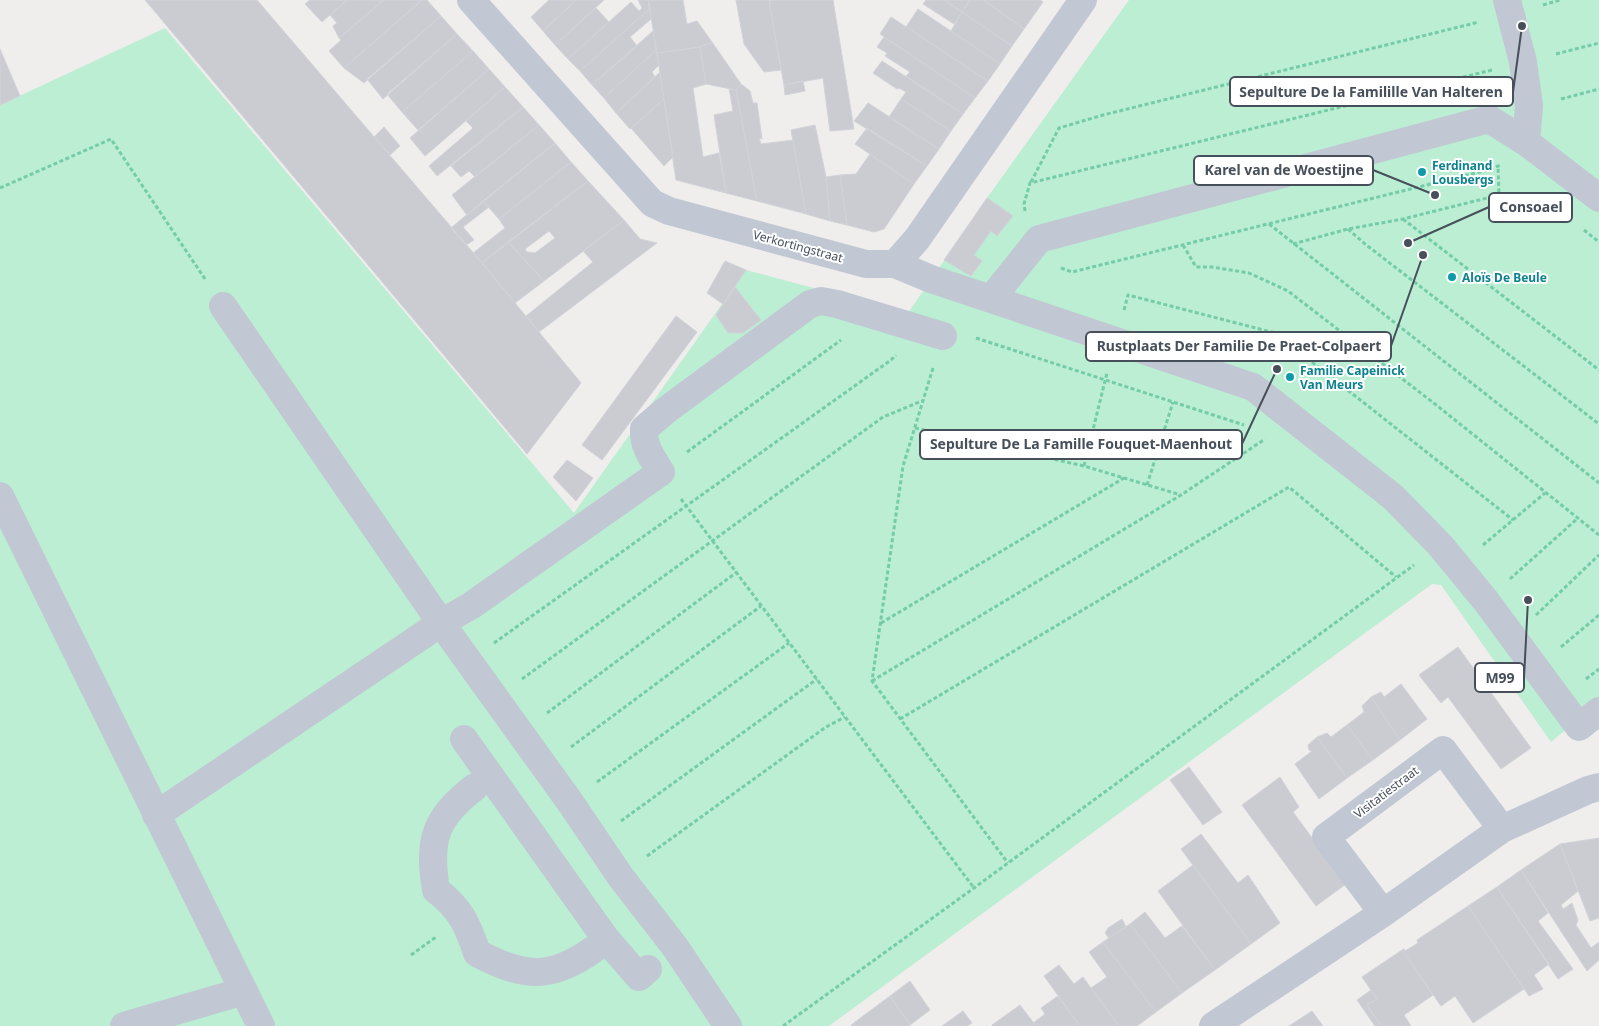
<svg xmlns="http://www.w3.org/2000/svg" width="1599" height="1026" viewBox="0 0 1599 1026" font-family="'Noto Sans',sans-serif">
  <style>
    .green { fill: #bbeed3 }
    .building { fill: #caccd2; stroke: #d1d3d9; fill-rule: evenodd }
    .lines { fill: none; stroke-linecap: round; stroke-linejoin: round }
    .path { stroke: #74cca8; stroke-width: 3; stroke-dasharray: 4 2.5; stroke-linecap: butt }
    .street { stroke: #c1c8d3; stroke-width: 28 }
    .culture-dot { fill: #0f9aa8; stroke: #fff; stroke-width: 2 }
    .labels { text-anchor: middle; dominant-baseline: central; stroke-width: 4; stroke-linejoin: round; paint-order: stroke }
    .culture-label { font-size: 12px; font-weight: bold; fill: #0d838f; stroke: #fff; text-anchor: start }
    .street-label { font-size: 12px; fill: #464f5a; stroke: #fff }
    .leader { fill: none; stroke: #464f5a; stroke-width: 2 }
    .callout-dot { fill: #464f5a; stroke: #fff; stroke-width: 2 }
    .callout { fill: #fff; stroke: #464f5a; stroke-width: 2 }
    .callout-label { font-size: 14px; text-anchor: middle; font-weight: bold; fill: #464f5a }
  </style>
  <rect width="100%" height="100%" fill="#f0eded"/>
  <path class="green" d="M1129,0H1599V702L1551,742L1441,585L1432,584L829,1026H0V105L165,28L574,513L746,270L908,313L987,198Z"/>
  <path class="building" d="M145,0H257L482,263L581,383L527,454Z
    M310,0H347L322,22L305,4Z
    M347,0H384L339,38L333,26L337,23L330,15Z
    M384,0H422L344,68L329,51L341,40L339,38Z
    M422,0H427L441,16L364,83L344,68Z
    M549,0H576L543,31L531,17Z
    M576,0H604L555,45L543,31Z
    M638,0H648L650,8L580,71L568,59L631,2L639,11L642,8Z
    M648,0H683L687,24L697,21L712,42L700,47L657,53Z
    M736,0H769L781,70L764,72L744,44Z
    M774,0H833L854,129L830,131L823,78L784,85L769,1Z
    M926,0H944L962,12L954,24L923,4Z
    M944,0H970L962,12Z
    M970,0H984L1024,29L1012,46L962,12Z
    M984,0H1040L1043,2L1024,29Z
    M596,8L609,22L568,59L555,45Z
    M650,8L651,19L630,37L637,46L592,85L580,71Z
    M918,9L1000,64L988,81L906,27Z
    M962,12L1012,46L1000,64L951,31Z
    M441,16L457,34L383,99L367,79Z
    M891,17L988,81L975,98L880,34Z
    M653,31L656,50L604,98L592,85Z
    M457,34L473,51L402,112L387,94Z
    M884,37L975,98L963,114L906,76L910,72L885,56L887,53L877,47Z
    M712,42L741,84L736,90L706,84L700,47Z
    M700,47L706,84L693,88L703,157L719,153L726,193L676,180L657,53Z
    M0,49L20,96L0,105Z
    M656,50L659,65L652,72L655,77L616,113L604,98Z
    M473,51L489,69L418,130L402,112Z
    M882,61L963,114L951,131L901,99L906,92L899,88L897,89L873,73Z
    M489,69L505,87L425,156L410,138Z
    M660,72L664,99L630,129L616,113Z
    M803,81L805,91L785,95L784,85Z
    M741,84L750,91L753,103H757L762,139L759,138L761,144L793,140L806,214L757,201L736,90Z
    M505,87L523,107L437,176L429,166L473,128L466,121Z
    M729,88L736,90L757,201L726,193L714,115L733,111Z
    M664,99L673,157L664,166L631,128Z
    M901,99L951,131L939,149L889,117Z
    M868,103L939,149L927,166L854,121Z
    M523,107L539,125L475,177L469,171L461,177L451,166Z
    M539,125L555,143L467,215L452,195Z
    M815,125L826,177L830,221L806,214L791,130Z
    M384,127L400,146L390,155L374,137Z
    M867,128L927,166L914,184L855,144Z
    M555,143L571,162L499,219L483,201Z
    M870,154L914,184L884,229L874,232L847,225L840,175L856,174Z
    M571,162L588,181L482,263L473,253L505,228L499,219Z
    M840,175L847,225L830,221L826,177Z
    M588,181L624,220L544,281L508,242ZM549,231L555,238L535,253L527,252L525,249Z
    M987,198L1013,216L997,236L991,231L974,255L982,261L971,276L944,260Z
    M483,201L489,207L463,227L474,240L466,245L451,228Z
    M624,220L640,239L657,243L539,332L526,316L593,262L583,251Z
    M508,242L544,281L515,303L482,263Z
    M725,261L746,270L723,304L707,293Z
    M735,287L761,320L743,333H728L716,315Z
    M676,316L697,332L602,460L582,445Z
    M567,460L593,478L576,501L553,477Z
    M1458,647L1531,748L1501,769L1448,697L1441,703L1419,675Z
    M1401,684L1427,719L1400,740L1371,697L1381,692L1384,697Z
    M1371,697L1400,740L1373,760L1347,725L1364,712L1362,706Z
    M1347,725L1373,760L1347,778L1317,737L1327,733L1331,737Z
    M1317,737L1347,778L1319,799L1295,764L1312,751L1309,750L1308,745Z
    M1189,767L1222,812L1203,825L1170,780Z
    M1280,777L1299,807L1293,812L1346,884L1316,906L1242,805Z
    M1201,834L1238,883L1248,875L1280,923L1251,944L1181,849Z
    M1599,838V918L1590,921L1560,844Z
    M1560,844L1578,891L1561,905L1563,909L1572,903L1578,920L1576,925L1591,948L1599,942V960L1587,971L1521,870Z
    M1193,865L1251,944L1215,970L1158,891Z
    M1521,870L1548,913L1538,921L1573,969L1558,979L1497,887Z
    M1497,887L1549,964L1534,975L1543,989L1529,996L1468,906Z
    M1468,906L1524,989L1473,1023L1455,996L1441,1006L1402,950L1404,949L1405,951L1418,943L1417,940Z
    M1145,912L1165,938L1182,926L1215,970L1182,993L1130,924Z
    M1122,919L1126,927L1109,938L1105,933L1108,928Z
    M1130,924L1182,993L1156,1012L1103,942Z
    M1103,942L1156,1012L1137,1026H1119L1091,988L1107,977L1089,952Z
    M1402,950L1433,995L1404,1015L1411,1026H1381L1367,1005L1377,999L1362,977Z
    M1059,965L1074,984L1083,977L1119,1026H1080L1044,976Z
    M910,981L930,1010L910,1025L890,996Z
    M1371,990L1377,999L1367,1005L1381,1026H1375L1357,1000Z
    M890,996L910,1025L908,1026H852L851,1025Z
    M1058,996L1080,1026H1036L1033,1023L1045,1014L1041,1008Z
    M1020,1005L1036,1026H992V1025Z
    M963,1011L972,1023L967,1026H942Z
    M1312,1011L1323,1026H1289Z"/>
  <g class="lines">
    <path class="path" d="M1543,5L1560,0
      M1556,54L1599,43
      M1561,99L1599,89
      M1031,182L1059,128L1103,115L1479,22
      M0,188L111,139L205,279
      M1025,211L1024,204L1030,183L1492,70
      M1403,219L1599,370
      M1269,224L1599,483
      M1348,229L1365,244L1599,424
      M1584,230L1599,242
      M1293,244L1348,229L1403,219L1499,195L1498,166
      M1183,245L1196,267H1212L1249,273L1288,291L1435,404L1599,535
      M1061,268L1072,272L1488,170L1501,165
      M1124,310L1128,295L1275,333L1513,520
      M976,338L1244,425
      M933,368L903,466L872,681L1008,863
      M915,428L1084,466L1181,495
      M687,452L841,340
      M1084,466L1107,373
      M1147,485L1173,402
      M681,499L974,888
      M1483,545L1545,493
      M1510,579L1578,518
      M1536,615L1599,555
      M881,623L1124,478
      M494,643L891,360L896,355
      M1561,647L1599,615
      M522,679L883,417L922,401
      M1586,679L1599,669
      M872,681L1181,495L1265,439
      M547,713L737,572
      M900,719L1289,487L1396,577
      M571,747L761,606
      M597,782L789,643
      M621,821L817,679
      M647,856L826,727L845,717
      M411,955L436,937
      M783,1026L974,888L1414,565"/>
    <path class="street" d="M471,0L652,203L669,211L866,264H895L917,239L1083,0
      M1507,0L1523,62L1529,106L1526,142
      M895,264L931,279L991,299L1039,239L1489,119L1526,142L1599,198
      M991,299L1253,387L1393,497L1440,545L1486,601L1579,727L1599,711
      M223,306L441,623L570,802L620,876L675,947L728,1026
      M0,496L261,1026
      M464,739L606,939L639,977L648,969
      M475,787C434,818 428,841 436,890C460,908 468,925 477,953C523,977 550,981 594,949
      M156,815L441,623L472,605L661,472C652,458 643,446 644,429L665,411L810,304L821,301L837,304L943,336
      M1383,913L1326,837L1443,750L1502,829
      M124,1026L244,991
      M1213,1026L1383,913L1502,829L1588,790L1599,787"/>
  </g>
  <g class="culture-dot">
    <circle cx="1422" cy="172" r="5"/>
    <circle cx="1452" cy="277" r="5"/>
    <circle cx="1290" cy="377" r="5"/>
  </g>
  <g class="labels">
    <g class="culture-label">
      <text x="1432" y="165">Ferdinand<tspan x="1432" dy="14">Lousbergs</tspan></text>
      <text x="1462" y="277">Aloïs De Beule</text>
      <text x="1300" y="370">Familie Capeinick<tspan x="1300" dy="14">Van Meurs</tspan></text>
    </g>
    <g class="street-label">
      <text transform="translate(798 246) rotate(15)">Verkortingstraat</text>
      <text transform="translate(1386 792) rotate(-37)">Visitatiestraat</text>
    </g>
  </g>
  <path class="leader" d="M1522 26L1513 92M1435 195L1373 170M1408 243L1489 207M1423 255L1391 346M1277 369L1242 444M1528 600L1524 678"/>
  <g class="callout-dot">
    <circle cx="1522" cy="26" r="5"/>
    <circle cx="1435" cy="195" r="5"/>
    <circle cx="1408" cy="243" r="5"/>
    <circle cx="1423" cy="255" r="5"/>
    <circle cx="1277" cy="369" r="5"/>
    <circle cx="1528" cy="600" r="5"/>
  </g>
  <g class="callout">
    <rect x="1230" y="77" width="283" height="29" rx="5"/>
    <rect x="1194" y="156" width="179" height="29" rx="5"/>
    <rect x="1489" y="193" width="83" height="29" rx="5"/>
    <rect x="1086" y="332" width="305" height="29" rx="5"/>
    <rect x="920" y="430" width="322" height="29" rx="5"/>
    <rect x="1475" y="663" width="49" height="29" rx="5"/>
  </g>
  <g class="callout-label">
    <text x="1371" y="97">Sepulture De la Familille Van Halteren</text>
    <text x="1284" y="175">Karel van de Woestijne</text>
    <text x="1531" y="212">Consoael</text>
    <text x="1239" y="351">Rustplaats Der Familie De Praet-Colpaert</text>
    <text x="1081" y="449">Sepulture De La Famille Fouquet-Maenhout</text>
    <text x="1500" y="683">M99</text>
  </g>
</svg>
